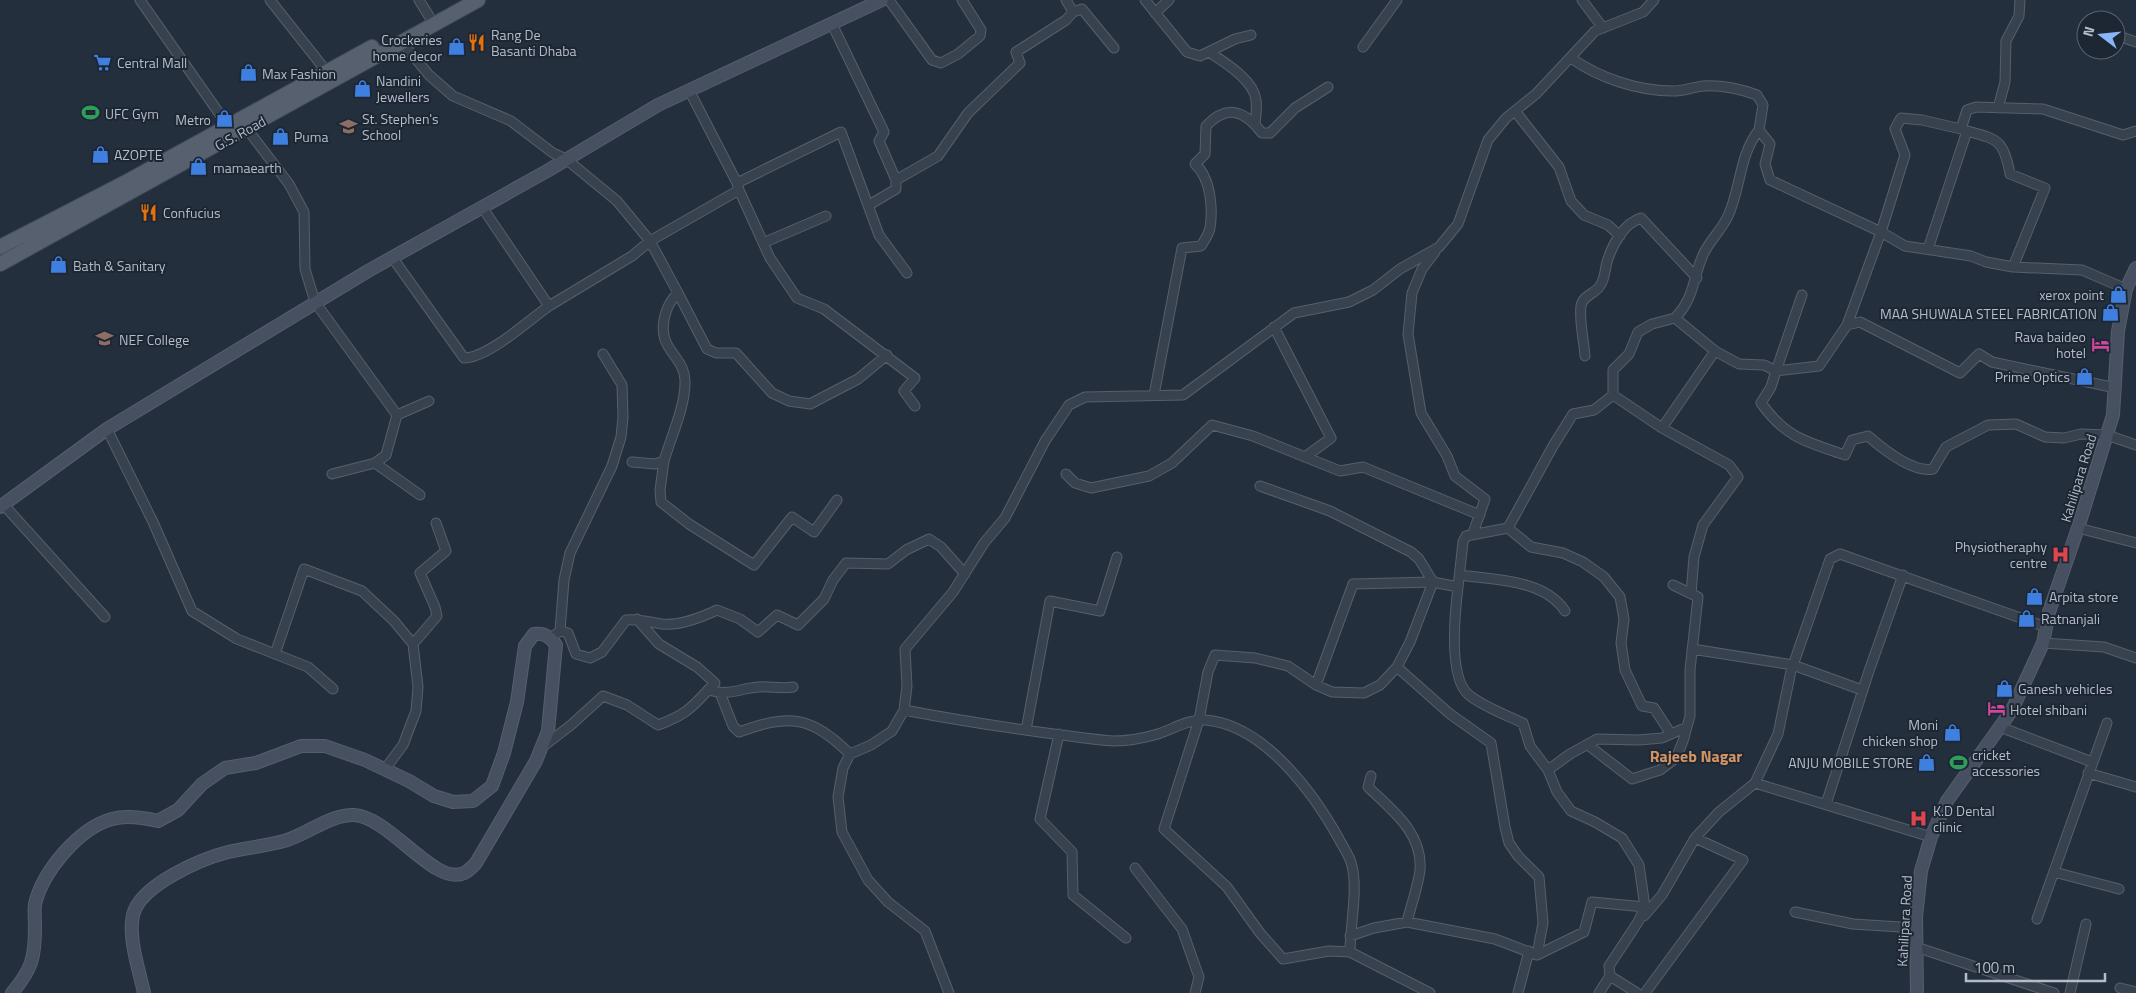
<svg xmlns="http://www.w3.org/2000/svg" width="2136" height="993" viewBox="0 0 2136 993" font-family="'Titillium Web',sans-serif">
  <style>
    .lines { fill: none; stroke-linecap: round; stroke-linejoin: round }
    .street-casing { stroke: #565f6c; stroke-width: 11 }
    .secondary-casing { stroke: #565f6c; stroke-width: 14 }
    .primary-casing { stroke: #414a57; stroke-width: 16 }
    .street { stroke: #38414e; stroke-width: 9 }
    .secondary { stroke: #465061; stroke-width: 12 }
    .primary { stroke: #56606e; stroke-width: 14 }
    .labels { text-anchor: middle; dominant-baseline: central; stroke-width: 4; stroke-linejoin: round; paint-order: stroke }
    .poi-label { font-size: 14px; fill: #b4bcc9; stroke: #1d2633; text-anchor: start }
    .street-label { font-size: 14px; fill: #b4bcc9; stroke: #1d2633 }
    .quarter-label { font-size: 16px; font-weight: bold; fill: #d59563; stroke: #1d2633 }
  </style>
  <rect width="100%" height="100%" fill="#242f3e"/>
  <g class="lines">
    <defs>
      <path id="street" d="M140,0L228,126
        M270,0L327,72
        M419,0L429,16
        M889,0L932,60L941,63L958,54L980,36L981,30L962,0
        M1145,0L1187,52L1200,56L1235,39L1251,35
        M1582,0L1603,28
        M1073,12L1082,9L1114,48
        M1155,13L1169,0
        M832,24L884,132L879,141L896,180
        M2116,35L2136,42
        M401,41L429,75L453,96L511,121L553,153L566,159L617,201L650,241L678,293C665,305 658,329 668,346C675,358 686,367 685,383C685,407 671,437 664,461L655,464L632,462
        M1363,47L1397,0
        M1209,52C1224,62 1254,80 1256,100C1257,108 1256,117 1255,124
        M1571,58C1599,78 1638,91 1673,91C1683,91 1693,87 1704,86C1722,85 1740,89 1757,95L1763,105L1759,130L1770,144L1765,164L1770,180L1881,232L1847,325
        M689,90L737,183
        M1998,108L2005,82L2006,41L2019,16L2020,0
        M1515,111L1559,167L1571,201L1584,215L1608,225L1620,236
        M247,129L289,184L304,212L305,269L315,302L397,415
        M1961,129C1995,140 2003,135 2010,174L2045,188L2013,267
        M739,190L770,258L797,298L824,309L915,378L904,391L915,406
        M869,205L896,189V180L938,156L968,113L1020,63L1016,52L1066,20L1073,12L1066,0
        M482,207L549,306L632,256L650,241L739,190L737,183L841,132L879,235L907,273
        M763,243L826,216
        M1928,249L1967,131
        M1435,252L1422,269L1412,293L1408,334L1421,413L1447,456L1455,476L1485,499L1473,533
        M392,257L464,358C488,358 529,320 549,306
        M2126,289L2082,270L2013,267L1986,262L1971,256L1905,246L1881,232L1905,155L1895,129L1901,118L1922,120L1961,129L1967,110L1976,107L2043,109L2123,135L2136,131
        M678,293L707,349L716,353H736L772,393L789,401L810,404L858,379L887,355
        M1802,295L1776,371L1819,366L1847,325L1860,322L1960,373L1979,354L1992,362L2116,388
        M1274,327L1331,438L1305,457
        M1715,351L1675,318C1695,297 1692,280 1703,255C1709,241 1721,231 1728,216C1741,188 1739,155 1759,130
        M1585,356C1584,341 1579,321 1581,306C1583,294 1597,294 1601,284C1605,278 1605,269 1607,262C1612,245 1624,223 1641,218L1697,278
        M1154,395L1182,248L1201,246C1204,241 1209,234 1210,228C1213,209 1211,178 1195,164L1205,154L1206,126C1227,104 1244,110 1262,133H1270L1295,108L1328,87
        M1613,395V370L1629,354L1638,332L1652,324L1675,318
        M1662,428L1729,465L1738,477L1703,525L1694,557L1691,594
        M107,429L153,522L192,611L237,639L308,667L333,689
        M664,461L660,490L661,502L689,524L754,565L792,517L814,532L837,500
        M375,463L386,455L397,415L429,401
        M332,474L375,463L420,495
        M1066,474L1075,483L1091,488L1149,476L1172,463L1212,425L1253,436L1340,471L1363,467L1480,515
        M1260,486L1330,511L1411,552L1419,559L1433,582L1353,584L1316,685
        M3,504L105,617
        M1508,528L1531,547L1563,553L1583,562L1604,577L1620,597L1624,619L1621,643L1625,670L1642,706L1654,708L1671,734
        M2078,528L2136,543
        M1460,575C1494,580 1544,579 1565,611
        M1458,587L1463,542L1466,536L1508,528L1553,446L1573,414L1594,410L1613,395L1662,428L1715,351L1739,364L1764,365L1776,371L1771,387L1761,403C1786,438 1807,442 1845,455L1852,440L1868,436C1883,449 1913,473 1933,469L1946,447L1988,425L2016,424L2045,437L2064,438L2081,434L2107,435L2136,445
        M637,619L659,644L697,667L715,683L708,690
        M560,631L564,580L570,553L612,466L621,437L623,417L622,385L603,354
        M551,638L560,631L568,633L576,654L590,658L602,652L626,620C639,619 649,622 662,624C680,626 700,618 717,610L740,619L758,632L777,615L798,625L824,599L833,580L846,563L888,564L906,550L929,539L941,547L965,574
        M2043,643L2104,647L2136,658
        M413,644L437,616L435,607L420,573L446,551L436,523
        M1692,649L1793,665L1862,690
        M275,654L304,569L362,591L394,621L413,644L418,687L416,711L403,745L385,769
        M1397,667L1450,714L1491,743L1505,827L1509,843L1518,856L1539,877L1543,923L1537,955
        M720,693L733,726L739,732C789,714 810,715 850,754
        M904,710C956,720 1008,728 1061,735C1078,737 1096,740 1114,741C1128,741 1144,738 1158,734C1173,729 1189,719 1205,720C1263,724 1313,792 1339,839C1343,847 1350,856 1352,866C1358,890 1350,927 1350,952L1430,993
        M2000,727L2092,762
        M1026,730L1050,601L1100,611L1117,557
        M1059,734L1040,819L1072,852L1073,895L1126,938
        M1588,745L1632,779L1660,770L1676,758L1683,741L1690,716V670L1698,597L1673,585
        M541,748L571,725L603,696L627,705L658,725C683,716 691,709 708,690C731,696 737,689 758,687C770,686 781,689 793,687
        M1548,770L1570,754L1597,739L1639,740L1662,738L1687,727
        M2088,773L2136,787
        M1371,776L1368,787C1392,810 1423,833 1420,870C1418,887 1411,905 1407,922
        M1755,783L1778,734L1791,671L1830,559L1840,554L2046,627
        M1826,804L1869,671L1903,575
        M1135,868L1182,929L1199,977L1195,993
        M2054,872L2119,889
        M1795,912L1853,924L1916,928
        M1644,916L1662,895L1695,838L1719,812L1755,783L1931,837
        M2037,919L2107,723
        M1350,936L1374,928L1407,922L1495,939L1537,955L1584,932L1592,902L1645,907
        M1916,947L2054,993
        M1350,952L1329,951L1283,959L1260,933L1227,887L1164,829L1199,720L1208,672L1215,655L1255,658L1288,666L1316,685L1332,692L1364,693L1380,685L1397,667L1410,642L1433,582L1458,587C1455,612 1448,678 1469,695C1484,707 1506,715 1523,723L1530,746L1548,770L1557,792L1571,811L1595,822L1622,838L1639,865L1645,907L1638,922L1609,966L1610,976L1637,993
        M2120,988L2136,992
        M949,993L925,931L888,902L868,880L842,832L838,797L843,768L850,754L871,745L892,731L904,710L907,686L905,649L953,592L984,543L1005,518L1045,441L1069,405L1085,397L1183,395L1294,313L1349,302L1373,290L1400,269L1439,247L1458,224L1488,140L1506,118L1536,94L1595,31L1643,12L1654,0
        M1518,993L1529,951
        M1599,993L1610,976
        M1645,993L1743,860L1695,838
        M2070,993L2086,924"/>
      <path id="secondary" d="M0,507L107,429L368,271L547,171L658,105L882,0
        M12,993C32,969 35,958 35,927C35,920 34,911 35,904C43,871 79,828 112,819C126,815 145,818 158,821L178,810L202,784L225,768L256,763L301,746H325L365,760L409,781L434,796L453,802L473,801L492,786L504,753L517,702L525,646L534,634C545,633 550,637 556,645L548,731L536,761L476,863C473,866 469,871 464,873C435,887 390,817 354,815C331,814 306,835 284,841C265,846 246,848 228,852C201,859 140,885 133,915C128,939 139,969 144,993
        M1917,993L1916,917L1921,871L1931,837L1947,801L2012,710L2043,643L2049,612L2078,528L2113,415L2118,331L2126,289L2136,268"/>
      <path id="primary" d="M0,247L128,181L372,47
        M0,264L478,0"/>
    </defs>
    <use href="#street" class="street-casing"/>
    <use href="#secondary" class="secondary-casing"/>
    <use href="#primary" class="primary-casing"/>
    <use href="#street" class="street"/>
    <use href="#secondary" class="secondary"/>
    <use href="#primary" class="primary"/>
  </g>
  <defs>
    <symbol id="restaurant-bare" viewBox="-9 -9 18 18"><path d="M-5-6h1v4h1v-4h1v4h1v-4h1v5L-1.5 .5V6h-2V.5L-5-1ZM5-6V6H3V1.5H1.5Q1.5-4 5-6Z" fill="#e8710a" stroke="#1d2633" stroke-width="2.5" paint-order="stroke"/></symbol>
    <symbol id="shop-bare" viewBox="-9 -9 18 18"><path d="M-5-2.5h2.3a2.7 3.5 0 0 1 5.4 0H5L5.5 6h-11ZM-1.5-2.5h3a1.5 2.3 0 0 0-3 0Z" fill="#3f7fe0" stroke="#1d2633" stroke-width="2.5" paint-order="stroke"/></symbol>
    <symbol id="supermarket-bare" viewBox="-9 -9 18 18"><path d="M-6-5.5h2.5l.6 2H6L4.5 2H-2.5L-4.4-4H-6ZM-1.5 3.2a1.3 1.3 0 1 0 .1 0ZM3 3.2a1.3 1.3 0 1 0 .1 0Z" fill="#3f7fe0" stroke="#1d2633" stroke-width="2.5" paint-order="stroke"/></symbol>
    <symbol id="stadium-bare" viewBox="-9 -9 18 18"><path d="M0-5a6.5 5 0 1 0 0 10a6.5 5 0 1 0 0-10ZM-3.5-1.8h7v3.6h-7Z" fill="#2e9e5b" stroke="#1d2633" stroke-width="2.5" paint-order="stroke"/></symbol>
    <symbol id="school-bare" viewBox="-9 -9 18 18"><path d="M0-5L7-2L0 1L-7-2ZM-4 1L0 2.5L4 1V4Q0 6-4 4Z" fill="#8d6e63" stroke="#1d2633" stroke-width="2.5" paint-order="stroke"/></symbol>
    <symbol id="university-bare" viewBox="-9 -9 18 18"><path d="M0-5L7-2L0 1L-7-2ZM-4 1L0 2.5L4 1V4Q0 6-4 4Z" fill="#8d6e63" stroke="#1d2633" stroke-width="2.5" paint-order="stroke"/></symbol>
    <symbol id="hotel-bare" viewBox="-9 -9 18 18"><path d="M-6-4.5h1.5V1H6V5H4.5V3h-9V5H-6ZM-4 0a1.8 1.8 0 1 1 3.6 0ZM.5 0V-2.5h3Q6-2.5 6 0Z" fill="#d1479c" stroke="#1d2633" stroke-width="2.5" paint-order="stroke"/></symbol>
    <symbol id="hospital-bare" viewBox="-9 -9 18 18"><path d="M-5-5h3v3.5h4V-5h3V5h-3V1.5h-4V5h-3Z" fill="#e0444e" stroke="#1d2633" stroke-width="2.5" paint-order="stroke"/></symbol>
  </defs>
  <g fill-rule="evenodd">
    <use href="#restaurant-bare" x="464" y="30" width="25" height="25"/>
    <use href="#shop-bare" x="444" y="34" width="25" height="25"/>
    <use href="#supermarket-bare" x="90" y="50" width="25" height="25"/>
    <use href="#shop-bare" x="236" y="60" width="25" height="25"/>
    <use href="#shop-bare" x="350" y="76" width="25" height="25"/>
    <use href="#stadium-bare" x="78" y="100" width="25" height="25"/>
    <use href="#shop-bare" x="212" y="106" width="25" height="25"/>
    <use href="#school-bare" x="336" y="114" width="25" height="25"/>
    <use href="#shop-bare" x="268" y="124" width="25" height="25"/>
    <use href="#shop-bare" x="88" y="142" width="25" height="25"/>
    <use href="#shop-bare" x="186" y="154" width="25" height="25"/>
    <use href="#restaurant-bare" x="136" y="200" width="25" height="25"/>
    <use href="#shop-bare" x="46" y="252" width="25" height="25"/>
    <use href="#shop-bare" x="2106" y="282" width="25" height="25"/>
    <use href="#shop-bare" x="2098" y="300" width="25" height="25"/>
    <use href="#university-bare" x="92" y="326" width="25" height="25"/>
    <use href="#hotel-bare" x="2088" y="332" width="25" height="25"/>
    <use href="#shop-bare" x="2072" y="364" width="25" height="25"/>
    <use href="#hospital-bare" x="2048" y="542" width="25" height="25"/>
    <use href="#shop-bare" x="2022" y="584" width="25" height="25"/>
    <use href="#shop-bare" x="2014" y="606" width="25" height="25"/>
    <use href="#shop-bare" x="1992" y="676" width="25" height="25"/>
    <use href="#hotel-bare" x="1984" y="696" width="25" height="25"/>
    <use href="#shop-bare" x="1940" y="720" width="25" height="25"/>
    <use href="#shop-bare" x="1914" y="750" width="25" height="25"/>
    <use href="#stadium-bare" x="1946" y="750" width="25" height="25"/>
    <use href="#hospital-bare" x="1906" y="806" width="25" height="25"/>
  </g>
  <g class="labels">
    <g class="poi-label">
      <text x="491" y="34">Rang De<tspan x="491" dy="16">Basanti Dhaba</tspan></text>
      <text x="442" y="39" text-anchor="end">Crockeries<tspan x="442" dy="16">home decor</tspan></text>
      <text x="117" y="62">Central Mall</text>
      <text x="262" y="73">Max Fashion</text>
      <text x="376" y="80">Nandini<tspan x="376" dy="16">Jewellers</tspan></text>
      <text x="105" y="113">UFC Gym</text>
      <text x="362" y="118">St. Stephen's<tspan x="362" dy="16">School</tspan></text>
      <text x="211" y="119" text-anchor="end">Metro</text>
      <text x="294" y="136">Puma</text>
      <text x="114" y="154">AZOPTE</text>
      <text x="213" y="167">mamaearth</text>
      <text x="163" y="212">Confucius</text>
      <text x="73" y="265">Bath &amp; Sanitary</text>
      <text x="2104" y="294" text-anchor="end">xerox point</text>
      <text x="2097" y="313" text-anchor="end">MAA SHUWALA STEEL FABRICATION</text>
      <text x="2086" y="336" text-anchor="end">Rava baideo<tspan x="2086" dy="16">hotel</tspan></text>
      <text x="119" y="339">NEF College</text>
      <text x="2070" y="376" text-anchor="end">Prime Optics</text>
      <text x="2047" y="546" text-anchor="end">Physiotheraphy<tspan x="2047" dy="16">centre</tspan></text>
      <text x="2049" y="596">Arpita store</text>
      <text x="2041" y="618">Ratnanjali</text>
      <text x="2018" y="688">Ganesh vehicles</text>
      <text x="2010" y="709">Hotel shibani</text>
      <text x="1938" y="724" text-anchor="end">Moni<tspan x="1938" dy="16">chicken shop</tspan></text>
      <text x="1972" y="754">cricket<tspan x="1972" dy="16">accessories</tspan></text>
      <text x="1913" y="762" text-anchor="end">ANJU MOBILE STORE</text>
      <text x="1933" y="810">K.D Dental<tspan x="1933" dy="16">clinic</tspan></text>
    </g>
    <g class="street-label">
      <text transform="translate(240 133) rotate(-29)">G.S. Road</text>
      <text transform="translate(2078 478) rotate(-73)">Kahilipara Road</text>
      <text transform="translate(1904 921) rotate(-87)">Kahilipara Road</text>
    </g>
    <g class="quarter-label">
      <text x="1696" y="756">Rajeeb Nagar</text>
    </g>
  </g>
  <g transform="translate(2101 35) rotate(286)"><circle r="24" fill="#1d2633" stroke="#59626f"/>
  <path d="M0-4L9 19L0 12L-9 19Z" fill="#8ab4f8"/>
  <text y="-8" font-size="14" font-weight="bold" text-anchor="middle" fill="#b4bcc9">N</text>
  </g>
  <path d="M1966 973v8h139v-8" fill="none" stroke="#b4bcc9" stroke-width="2.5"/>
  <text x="1974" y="973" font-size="15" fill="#b4bcc9" stroke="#1d2633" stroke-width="4" paint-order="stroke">100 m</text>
</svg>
